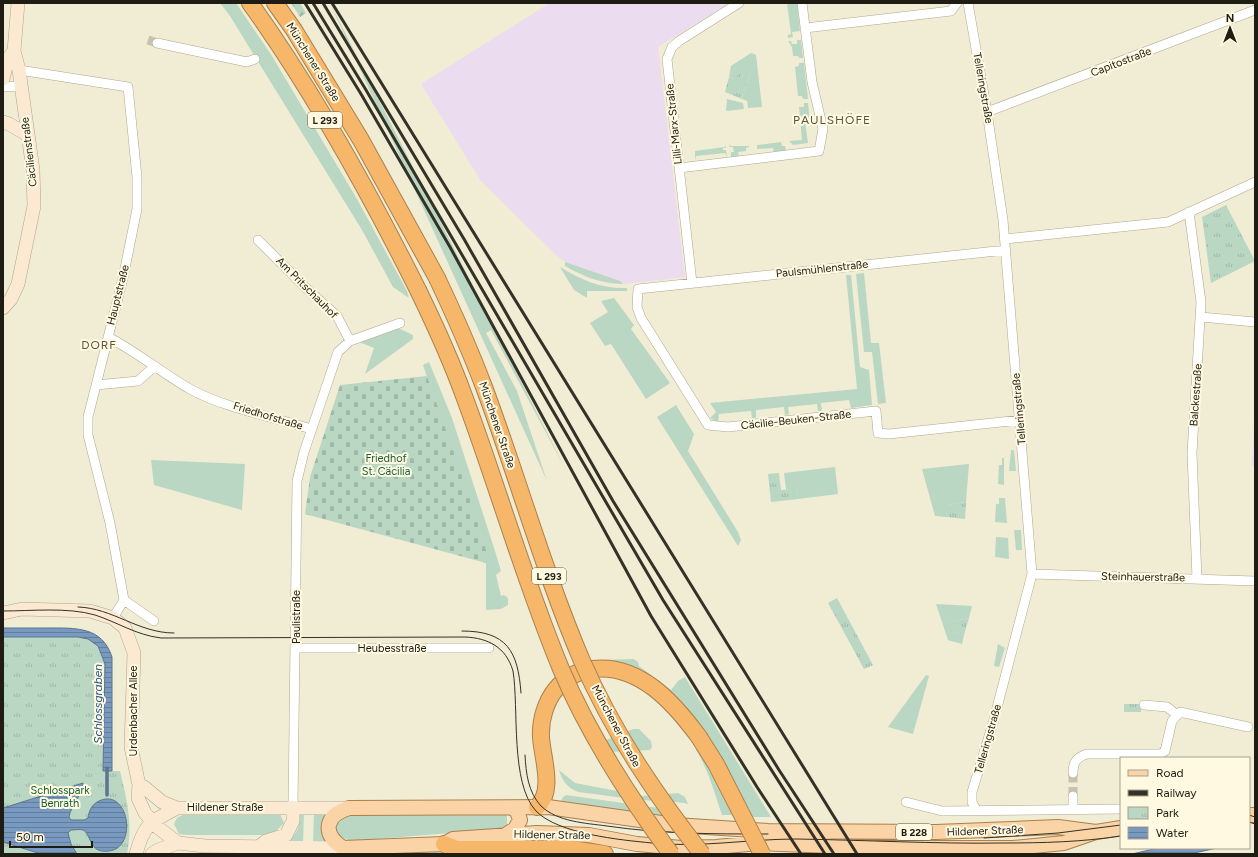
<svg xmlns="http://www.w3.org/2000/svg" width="1258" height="857" viewBox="0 0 1258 857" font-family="Figtree,sans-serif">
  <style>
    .education { fill: #ebdcef }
    .grass { fill: #bad7c3 }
    .forest { fill: url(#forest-firs) }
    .cemetery { fill: url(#cemetery-stones) }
    .park { fill: url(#park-tufts) }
    .water { fill: url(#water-rules); stroke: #5e748c }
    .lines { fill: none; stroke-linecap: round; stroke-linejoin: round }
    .stream { stroke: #5e748c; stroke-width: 3.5 }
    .street-tunnel { stroke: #c7c2ad; stroke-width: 9; stroke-dasharray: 9 4.5; stroke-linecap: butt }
    .street-casing { stroke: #ada891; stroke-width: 10 }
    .secondary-casing { stroke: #ada891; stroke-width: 14 }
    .primary-casing { stroke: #aa814c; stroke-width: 16 }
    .highway-casing { stroke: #aa814c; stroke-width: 18 }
    .street { stroke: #fff; stroke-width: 9 }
    .secondary { stroke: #fce9d2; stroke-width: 13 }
    .primary { stroke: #fad4a6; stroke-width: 14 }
    .highway { stroke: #f6b76a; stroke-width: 16 }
    .tram { stroke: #343127; stroke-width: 1 }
    .rail { stroke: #343127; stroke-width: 3 }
    .highway-bridge-casing { stroke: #aa814c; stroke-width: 18; stroke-linecap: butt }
    .highway-bridge { stroke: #f6b76a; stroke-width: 16 }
    .labels { text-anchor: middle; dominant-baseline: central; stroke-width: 4; stroke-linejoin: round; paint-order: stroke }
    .shield { fill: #fff9e1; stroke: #625e51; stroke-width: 1 }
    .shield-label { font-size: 10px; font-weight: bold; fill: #1e1c13 }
    .street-label { font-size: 11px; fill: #1e1c13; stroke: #fff9e1 }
    .park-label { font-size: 11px; fill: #145f37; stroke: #fff9e1 }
    .neighbourhood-label { font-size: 12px; letter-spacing: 1px; fill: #5a5541; stroke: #fff9e1 }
    .water-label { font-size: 12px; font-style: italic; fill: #235385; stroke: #fff9e1 }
  </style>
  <defs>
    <pattern id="forest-firs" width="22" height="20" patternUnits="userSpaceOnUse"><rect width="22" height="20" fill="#bad7c3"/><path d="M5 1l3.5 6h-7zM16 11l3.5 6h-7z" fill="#9fb8a7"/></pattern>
    <pattern id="cemetery-stones" width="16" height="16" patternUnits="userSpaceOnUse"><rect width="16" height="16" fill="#bad7c3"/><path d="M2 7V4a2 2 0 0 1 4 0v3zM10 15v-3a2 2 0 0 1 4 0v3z" fill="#9fb8a7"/></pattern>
    <pattern id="park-tufts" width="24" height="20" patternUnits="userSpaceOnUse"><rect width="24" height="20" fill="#bad7c3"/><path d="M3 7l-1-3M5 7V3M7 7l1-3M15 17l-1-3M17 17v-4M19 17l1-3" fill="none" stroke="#9fb8a7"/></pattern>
    <pattern id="water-rules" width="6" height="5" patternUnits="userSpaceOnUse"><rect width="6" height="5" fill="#799ac0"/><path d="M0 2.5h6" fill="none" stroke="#637d9b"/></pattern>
  </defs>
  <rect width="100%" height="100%" fill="#f1ecd4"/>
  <path class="education" d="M550,3H729L658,47L685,277L624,284H611L587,278L557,256L481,181L421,84Z
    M1255,393V467L1252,466Z"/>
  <path class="grass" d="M220,3H236L272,56L357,199L407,291L409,298L393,287L362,230L230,16Z
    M330,3L567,472L491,330L486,333L517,391L547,481Z
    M787,3H797L800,31L792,32L793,37L788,38V35L791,34Z
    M797,40H801L803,58H799L798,56H793L792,47L788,41H791L792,44H797Z
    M751,53L756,55L762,107L748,108L747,101L742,99L750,74L734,79L729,77L731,66Z
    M799,63H804L808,99H803L802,96H798L795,67L799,66Z
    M727,99L743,103L744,109L726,111Z
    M804,103H808L810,121L805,122L808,143L793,145L789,141L802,140L799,107H804Z
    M781,142L782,146H785L786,151L774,152L773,148L757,149V145Z
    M729,144L731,146H749V147L746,148V151L738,152L739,156L731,157V152H734L733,147H730Z
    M725,145L726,148H723V150H726L727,157L725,153L696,156L695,161V151L725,147Z
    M565,262L620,281L623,284C601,283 584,277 565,266Z
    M560,267C582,280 601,289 627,288V291H587V298L574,290Z
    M864,273L871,343H879L886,403L878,404L872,352H864L856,274Z
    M846,275H851L860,367L869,370L872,405L851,408L849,400L821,403L822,411H818L817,404L788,407L789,414L785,415L784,407L756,410V418H752L751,411L719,414L718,422L710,418L716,412L710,403L857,389Z
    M614,298L634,325L631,329L670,383L646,399L611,344L605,346L590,323L608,312L601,301Z
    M398,328L413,335V339L365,374L374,348L359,342Z
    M429,362L452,418L495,551L501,571L496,575L501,596L504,595L508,598V605L501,609L486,610V549L423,365Z
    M676,405L694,434L688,451L738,532L741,540L738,546L657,417Z
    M1011,450H1014L1016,471H1009Z
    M1002,458H1004V485L998,484L999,465H1002Z
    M151,460L245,464L242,510L154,485Z
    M969,464L966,502L948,505L946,517L935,516L922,469Z
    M835,467L838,494L798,499L797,489H786L784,473Z
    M999,498H1005L1007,523L995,522L996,504H999Z
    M1014,530H1021L1022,550H1016Z
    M996,537L1008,538L1009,559L995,557Z
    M936,604L972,606L969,618L950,622L953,632L964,635L962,644L948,640Z
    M998,644L1005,648L999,667L994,666Z
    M634,659L638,662L639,666L671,690L678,681L685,677L771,817H747L674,702L601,665L600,660Z
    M926,675L929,676L913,734L888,727Z
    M633,729H639L651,741L652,747L650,750L609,752L601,742Z
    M699,747L734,815H722C714,792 709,771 696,750Z
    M559,770L575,783L643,796L678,793L685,797L688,804C677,801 666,802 654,801C629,799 604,795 578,792C568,788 562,781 559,770Z
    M566,795L680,811L681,817L679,819L560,803L563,797Z
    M186,813L280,814L284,823L275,832L267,835H187L179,834L174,824L177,818Z
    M300,813H304L303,842L290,841L298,829Z
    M314,813H329L327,842H313Z
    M346,814H505L507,816V827L501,829L351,841L343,838L335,831L337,822Z
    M412,851L488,854H411Z"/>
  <path class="forest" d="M291,3H300L306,13L300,17Z"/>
  <path class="cemetery" d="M427,376L471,501L486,549V563L305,514L310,477L340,385Z"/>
  <path class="park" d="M744,70L750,74L742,99L725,92L729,77L734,79Z
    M1226,205L1255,261L1211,283L1202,217Z
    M779,473L781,490L797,488L798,499L771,502L768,474Z
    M966,502L965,519L946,517L947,505Z
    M837,598L873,665L864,669L828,603Z
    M969,618L964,635L953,632L949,622Z
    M3,628C18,628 32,628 47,628C75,628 102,626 112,657V771H120C127,800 133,824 127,854H3Z
    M1124,704H1141V712H1124Z"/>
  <path class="water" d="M3,628C18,628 32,628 47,628C75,628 102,626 112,657V771H103L105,664L98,646L88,639L78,637H3Z
    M83,783C84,792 71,805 69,817L71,820H84L88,818C89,811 92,804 99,801C129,787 138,848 109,851C88,854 92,834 83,830C81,829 74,830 71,830L68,833L71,844L77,854H41L3,842V808Z
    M1158,848H1217L1190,854H1132Z"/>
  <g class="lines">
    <path class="stream" d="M107,795V768"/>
    <path class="street-tunnel" d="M148,40L157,43
      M1073,796V773"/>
    <defs>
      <path id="street" d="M968,3L987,112L1003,220L1032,574L993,723L972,792V802L976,810
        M805,28L951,11L957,3
        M157,43L247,62L255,59
        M19,70L128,87L137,177V209L123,278L88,417V435L110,523L124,600L113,618
        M3,87L21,86
        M987,112L1255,10
        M679,168L819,151L823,129L812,82L802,3
        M1189,212L1201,302L1192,453L1197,578
        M1005,239L1168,222L1255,182
        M258,240L307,289L337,316L350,341
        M1006,250L638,289L637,307L641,318L708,425L728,427L876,411L878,433L889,434L1020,420
        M692,283L667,59L672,47L679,41L739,3
        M1201,317L1255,322
        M108,337C137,352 162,373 190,389C224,408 274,417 311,429
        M96,385L138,381L154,367
        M1032,574L1255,581
        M124,600L154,621
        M296,648H489
        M1144,705L1167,707L1176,714
        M1073,773C1073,762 1077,757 1087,754H1160L1165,751L1172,721L1180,712L1248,727
        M906,802L942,811L1121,809
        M293,807L297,481L304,452L338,352L350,341L400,323
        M1073,809V796"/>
      <path id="secondary" d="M3,79L8,59L14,51
        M3,122L9,124L28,135
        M3,308L11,299L18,284L34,206L33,170L19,70L14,51L18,3
        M3,613L22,609L90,611L113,618L125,628L134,653L131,747L139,785L138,798L145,813L156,826L178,843
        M139,785L144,787L162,802L177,808H349
        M261,845L266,841L286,835L293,821V807
        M136,854C144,824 150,822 177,808
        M152,854L158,850L178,843L205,846L343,848"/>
      <path id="primary" d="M1249,815H1255
        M1096,832L1058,827L936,832L768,831L675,825L548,807L349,808C324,816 322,834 343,848L444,844L453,839L537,833L589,835L637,844L681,848L716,847L759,843L881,848H1013L1064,843L1096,832L1121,828
        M507,834L515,829L520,820L517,811L512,808"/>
      <path id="highway" d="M250,3C314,92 369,192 418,290
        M275,3L294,30L361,140L437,278
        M537,807C555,791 542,757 541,737C540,720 546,701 556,689C566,677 578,671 592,669C639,663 674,703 699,737
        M444,844L456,849H571L605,854"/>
    </defs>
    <use href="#street" class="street-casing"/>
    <use href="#secondary" class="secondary-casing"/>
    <use href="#primary" class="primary-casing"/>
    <use href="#highway" class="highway-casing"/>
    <use href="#street" class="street"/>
    <use href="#secondary" class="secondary"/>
    <use href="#primary" class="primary"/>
    <use href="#highway" class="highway"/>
    <path class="tram" d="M78,607C113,608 138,633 174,633
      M3,611C31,611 68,607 95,615C117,622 136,635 161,638L465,637C488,638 506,647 513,671C519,708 510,783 536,811C558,834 621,840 652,843C700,848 748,839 796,839C865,840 934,844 1003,843C1043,843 1082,842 1121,836
      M462,631C507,631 518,651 521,693
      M525,755C526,773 528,792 541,806C558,822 585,823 607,826C662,834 712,834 768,834
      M1249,815L1255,817
      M1249,822L1255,824
      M984,838L1058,833L1121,825"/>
    <path class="rail" d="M305,3L361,94L450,247L651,616L757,787L801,854
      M313,3L366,90L663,600L825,854
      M323,3L464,239L613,501L779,770L834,854
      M332,3L857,854"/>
    <defs>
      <path id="highway-bridge" d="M437,278C454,314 470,350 484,387C518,478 544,572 582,661C613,732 655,794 702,854
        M418,290C435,325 451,360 464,396C498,487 524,580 561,669C589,735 629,797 671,854
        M699,737L716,764L762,854"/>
    </defs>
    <use href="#highway-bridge" class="highway-bridge-casing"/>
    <use href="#highway-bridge" class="highway-bridge"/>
  </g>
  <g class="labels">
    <g class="shield">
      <rect x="308" y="112" width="34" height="16" rx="3"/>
      <rect x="532" y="568" width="34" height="16" rx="3"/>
      <rect x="896" y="824" width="36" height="16" rx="3"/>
    </g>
    <g class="shield-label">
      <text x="325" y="120">L 293</text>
      <text x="549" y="576">L 293</text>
      <text x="914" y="832">B 228</text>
    </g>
    <g class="street-label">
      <text transform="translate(313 62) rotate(58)">Münchener Straße</text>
      <text transform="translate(1121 62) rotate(-21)">Capitostraße</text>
      <text transform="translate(983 88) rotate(80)">Telleringstraße</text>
      <text transform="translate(674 124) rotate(-96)">Lilli-Marx-Straße</text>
      <text transform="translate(29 152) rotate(-97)">Cäcilienstraße</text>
      <text transform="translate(822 269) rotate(-6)">Paulsmühlenstraße</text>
      <text transform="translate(307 288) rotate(45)">Am Pritschauhof</text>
      <text transform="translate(118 295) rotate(-76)">Hauptstraße</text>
      <text transform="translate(1196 395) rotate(-86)">Balckestraße</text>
      <text transform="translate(1019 409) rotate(-95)">Telleringstraße</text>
      <text transform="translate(268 416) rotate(17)">Friedhofstraße</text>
      <text transform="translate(796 420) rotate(-6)">Cäcilie-Beuken-Straße</text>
      <text transform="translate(497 425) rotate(71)">Münchener Straße</text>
      <text transform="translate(1143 577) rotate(1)">Steinhauerstraße</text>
      <text transform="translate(296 617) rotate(-90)">Paulistraße</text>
      <text x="392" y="648">Heubesstraße</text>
      <text transform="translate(133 711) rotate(-90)">Urdenbacher Allee</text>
      <text transform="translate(616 726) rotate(62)">Münchener Straße</text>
      <text transform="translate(988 739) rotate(-74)">Telleringstraße</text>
      <text x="225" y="807">Hildener Straße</text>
      <text transform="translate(985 831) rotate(-2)">Hildener Straße</text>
      <text transform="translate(552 835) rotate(1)">Hildener Straße</text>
    </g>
    <g class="park-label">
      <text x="386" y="458">Friedhof<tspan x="386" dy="13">St. Cäcilia</tspan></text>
      <text x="60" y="790">Schlosspark<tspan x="60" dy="13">Benrath</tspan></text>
    </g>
    <g class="neighbourhood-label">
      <text x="832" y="120">PAULSHÖFE</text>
      <text x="99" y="345">DORF</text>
    </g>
    <g class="water-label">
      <text transform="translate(98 704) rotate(-90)">Schlossgraben</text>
    </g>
  </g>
  <rect width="1258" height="857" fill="none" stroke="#1e1c13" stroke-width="8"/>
  <rect x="1120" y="757" width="130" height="92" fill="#fff9e1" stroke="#a5a18f"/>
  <rect x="1128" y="770" width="20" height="6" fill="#fad4a6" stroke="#a5a18f"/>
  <text x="1156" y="777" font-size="12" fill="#1e1c13">Road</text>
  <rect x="1128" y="790" width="20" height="6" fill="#343127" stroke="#a5a18f"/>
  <text x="1156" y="797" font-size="12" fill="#1e1c13">Railway</text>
  <rect x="1128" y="807" width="20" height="12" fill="url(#park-tufts)" stroke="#a5a18f"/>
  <text x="1156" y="817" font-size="12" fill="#1e1c13">Park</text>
  <rect x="1128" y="827" width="20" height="12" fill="url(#water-rules)" stroke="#a5a18f"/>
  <text x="1156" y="837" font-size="12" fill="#1e1c13">Water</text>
  <g transform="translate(1230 28)" stroke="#fff9e1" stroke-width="3" paint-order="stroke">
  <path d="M0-3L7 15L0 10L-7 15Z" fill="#1e1c13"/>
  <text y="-6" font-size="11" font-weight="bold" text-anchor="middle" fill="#1e1c13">N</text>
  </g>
  <path d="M10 841v6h82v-6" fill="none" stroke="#1e1c13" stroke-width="2"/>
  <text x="16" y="841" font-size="12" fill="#1e1c13" stroke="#fff9e1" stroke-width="3" paint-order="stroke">50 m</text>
</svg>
